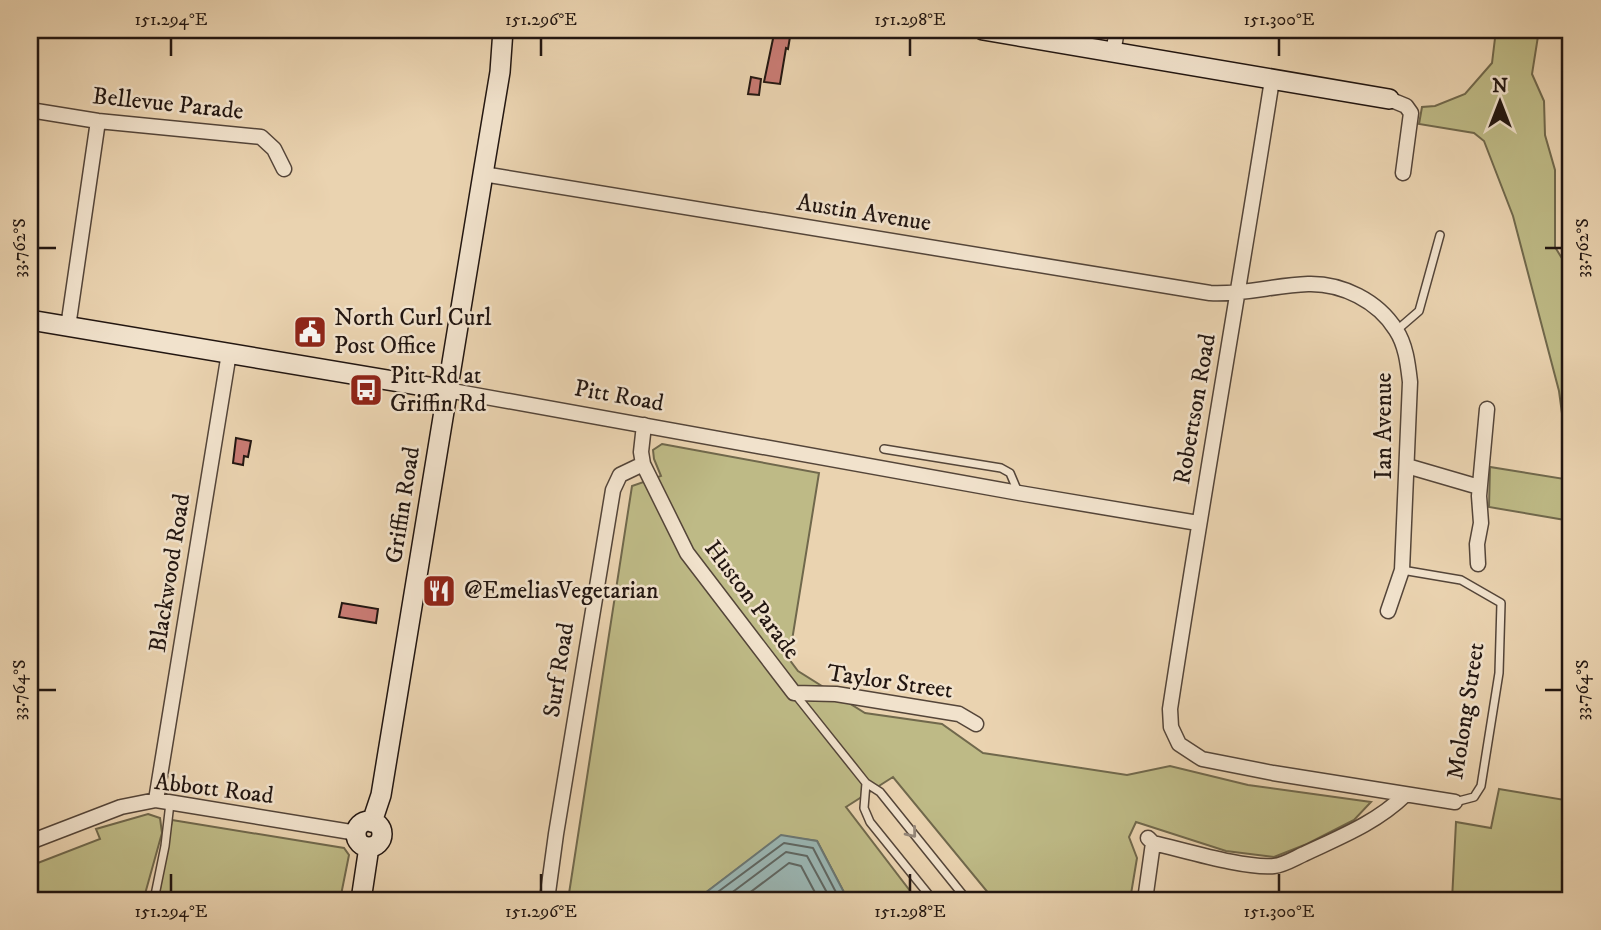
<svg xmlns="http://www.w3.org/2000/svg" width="1601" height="930" viewBox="0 0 1601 930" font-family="'IM FELL DW Pica',serif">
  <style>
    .green { fill: #beba86; stroke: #70684c; stroke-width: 2 }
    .water { fill: #9ab6b4; stroke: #6a7673; stroke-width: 2 }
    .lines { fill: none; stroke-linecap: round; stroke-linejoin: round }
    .shore { stroke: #5e6662; stroke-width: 2 }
    .building { fill: #c97b74; stroke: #221611; stroke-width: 2 }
    .lane-casing { stroke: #544539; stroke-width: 10 }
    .street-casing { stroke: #544539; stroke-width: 17 }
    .secondary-casing { stroke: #221611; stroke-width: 22 }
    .lane { stroke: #f1e2cc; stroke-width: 7 }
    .street { stroke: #f1e2cc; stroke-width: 14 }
    .secondary { stroke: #f1e2cc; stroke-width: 19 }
    .oneway { stroke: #948678 }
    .ticks { fill: none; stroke: #221611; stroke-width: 2.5 }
    .labels { text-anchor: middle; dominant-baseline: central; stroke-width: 5; stroke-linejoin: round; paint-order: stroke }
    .street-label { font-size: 24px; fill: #221611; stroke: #f1e2cc }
    .poi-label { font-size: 24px; fill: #221611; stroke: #f1e2cc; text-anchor: start }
    .neatline { fill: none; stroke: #221611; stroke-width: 2.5 }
    .ticks-label { font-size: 18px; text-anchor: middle; fill: #221611 }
  </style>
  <rect width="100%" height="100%" fill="#ead3b0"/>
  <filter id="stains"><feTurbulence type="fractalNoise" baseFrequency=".00286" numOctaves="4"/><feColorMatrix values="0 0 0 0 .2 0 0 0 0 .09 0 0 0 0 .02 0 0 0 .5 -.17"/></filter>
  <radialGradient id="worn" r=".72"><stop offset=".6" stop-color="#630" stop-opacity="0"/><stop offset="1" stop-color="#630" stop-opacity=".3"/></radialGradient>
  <path class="green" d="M1496,30H1539L1532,74L1544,101L1545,135L1555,170V247L1571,273V521L1489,507L1490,467L1564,479L1570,473L1559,391L1513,216L1484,141L1474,133L1419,124L1422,107L1435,106L1465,94L1492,63Z
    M662,444L819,473L789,659L798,671L865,713L942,724L983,753L1127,775L1170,766L1248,785L1371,802L1354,820L1307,844L1274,857L1226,851L1136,822L1129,837L1137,858L1130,900H994L893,777L846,807L917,900H848L817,841L781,836L696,900H568L632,486L661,476L654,459L653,450Z
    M1499,789L1571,801V900H1452L1456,822L1491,828Z
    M148,814L160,818L162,833L145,894L146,900H30V866L100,839L96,829Z
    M172,820L344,848L349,855L340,900H158Z"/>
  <path class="water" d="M781,835L817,841L848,900H696Z"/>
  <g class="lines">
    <path class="shore" d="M707,900L784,843L813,848L840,900
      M722,900L786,852L807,856L831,900
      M740,900L789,863L801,866L819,900"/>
  </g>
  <path class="building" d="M774,34L790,37L788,49L786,48L780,84L764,82Z
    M751,77L761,79L759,95L748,94Z
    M236,438L251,441L248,457L244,456L243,465L233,463Z
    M342,603L378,609L376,623L339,617Z"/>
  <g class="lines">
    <defs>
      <path id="lane" d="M1397,330L1419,311L1440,235
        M884,449L1001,468L1010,473L1018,492
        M1402,570L1461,580L1501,603L1499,673L1481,786L1474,797L1455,802
        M795,694L866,783L880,792L967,900
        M866,783L864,808L870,822L933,900
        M154,900L165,846L170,803"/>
      <path id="street" d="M1113,53L1117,30
        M1272,80C1239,290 1202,499 1170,709L1171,727L1179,744L1202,759L1273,773L1455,802
        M1389,99L1406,106L1411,113L1403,173
        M30,110L98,121L261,137L274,149L284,169
        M483,174L1210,293C1244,295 1275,285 1308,284C1342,283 1378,301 1396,330C1406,345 1408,365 1410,382L1402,570L1388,611
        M68,327L98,121
        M447,390L1019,493L1198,523
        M644,425L641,452L643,464L687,553L794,693L836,694L959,714L976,724
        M1407,466L1479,487
        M1478,564L1477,544L1481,523L1479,496L1487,409
        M156,800L229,353
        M1148,838L1153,843C1184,850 1245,869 1274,866C1284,865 1295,858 1304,854C1340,837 1376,823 1405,795
        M30,842L121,807L156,800L357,833
        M547,900L556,834L613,490L620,475L643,464
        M1145,900L1153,843"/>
      <path id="secondary" d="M983,30L1389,99
        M30,320L447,390
        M356 834a13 13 0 1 1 26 0a13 13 0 1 1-26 0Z
        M372,822L381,795L483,174L500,72L503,30
        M361,900L369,847"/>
    </defs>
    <use href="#lane" class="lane-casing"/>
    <use href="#street" class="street-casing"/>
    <use href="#secondary" class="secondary-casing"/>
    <use href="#lane" class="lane"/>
    <use href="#street" class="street"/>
    <use href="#secondary" class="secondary"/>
  </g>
  <defs><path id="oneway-chevron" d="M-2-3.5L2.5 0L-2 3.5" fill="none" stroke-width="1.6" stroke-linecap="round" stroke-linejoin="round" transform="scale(1.75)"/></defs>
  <use class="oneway" href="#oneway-chevron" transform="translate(912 833) rotate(51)"/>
  <path class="ticks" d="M171,38V56M541,38V56M910,38V56M1279,38V56M38,248H56M1545,248H1562M38,690H56M1545,690H1562M171,874V892M541,874V892M910,874V892M1279,874V892"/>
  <defs>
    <symbol id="civic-square" viewBox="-11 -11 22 22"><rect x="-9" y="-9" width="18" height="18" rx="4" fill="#8f2418" stroke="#f1e2cc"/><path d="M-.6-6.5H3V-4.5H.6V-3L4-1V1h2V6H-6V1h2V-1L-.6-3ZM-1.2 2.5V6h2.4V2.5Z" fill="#fff"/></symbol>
    <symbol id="bus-square" viewBox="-11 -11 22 22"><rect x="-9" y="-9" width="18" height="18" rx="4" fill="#8f2418" stroke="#f1e2cc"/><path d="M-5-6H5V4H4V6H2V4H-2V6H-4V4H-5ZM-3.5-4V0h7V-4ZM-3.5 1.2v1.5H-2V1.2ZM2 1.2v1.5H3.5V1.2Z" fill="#fff"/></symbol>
    <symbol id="restaurant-square" viewBox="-11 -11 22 22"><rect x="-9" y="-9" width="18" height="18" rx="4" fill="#8f2418" stroke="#f1e2cc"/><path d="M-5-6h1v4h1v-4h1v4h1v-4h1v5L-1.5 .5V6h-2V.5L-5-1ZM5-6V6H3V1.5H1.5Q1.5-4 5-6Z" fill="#fff"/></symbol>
  </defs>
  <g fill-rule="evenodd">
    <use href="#civic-square" x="291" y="313" width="38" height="38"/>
    <use href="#bus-square" x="347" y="371" width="38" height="38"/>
    <use href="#restaurant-square" x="420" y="572" width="38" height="38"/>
  </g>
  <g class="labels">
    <g class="street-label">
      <text transform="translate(168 104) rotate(6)">Bellevue Parade</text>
      <text transform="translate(864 213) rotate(9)">Austin Avenue</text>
      <text transform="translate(619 396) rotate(10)">Pitt Road</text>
      <text transform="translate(1195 409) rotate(-80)">Robertson Road</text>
      <text transform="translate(1384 426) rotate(-90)">Ian Avenue</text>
      <text transform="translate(403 505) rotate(-81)">Griffin Road</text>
      <text transform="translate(170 573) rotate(-81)">Blackwood Road</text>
      <text transform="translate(752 600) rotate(53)">Huston Parade</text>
      <text transform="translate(559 670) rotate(-81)">Surf Road</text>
      <text transform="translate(890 682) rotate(8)">Taylor Street</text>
      <text transform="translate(1466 711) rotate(-81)">Molong Street</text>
      <text transform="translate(214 789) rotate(7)">Abbott Road</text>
    </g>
    <g class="poi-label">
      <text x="334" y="318">North Curl Curl<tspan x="334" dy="28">Post Office</tspan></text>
      <text x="390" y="376">Pitt Rd at<tspan x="390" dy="28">Griffin Rd</tspan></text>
      <text x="464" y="591">@EmeliasVegetarian</text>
    </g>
  </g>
  <rect width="1601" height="930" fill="none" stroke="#ead3b0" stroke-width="77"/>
  <g transform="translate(1500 102)" stroke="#f1e2cc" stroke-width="5" paint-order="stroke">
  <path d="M0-5L12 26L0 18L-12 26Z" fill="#221611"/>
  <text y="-10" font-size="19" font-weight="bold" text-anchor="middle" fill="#221611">N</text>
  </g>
  <rect x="38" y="38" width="1524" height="854" class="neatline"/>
  <g class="ticks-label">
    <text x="171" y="25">151.294°E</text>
    <text x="541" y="25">151.296°E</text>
    <text x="910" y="25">151.298°E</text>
    <text x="1279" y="25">151.300°E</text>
    <text transform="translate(19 248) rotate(-90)" y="6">33.762°S</text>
    <text transform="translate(1582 248) rotate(-90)" y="6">33.762°S</text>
    <text transform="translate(19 690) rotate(-90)" y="6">33.764°S</text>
    <text transform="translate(1582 690) rotate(-90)" y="6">33.764°S</text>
    <text x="171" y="917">151.294°E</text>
    <text x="541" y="917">151.296°E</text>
    <text x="910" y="917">151.298°E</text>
    <text x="1279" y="917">151.300°E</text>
  </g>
  <rect width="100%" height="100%" filter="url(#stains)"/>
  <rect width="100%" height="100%" fill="url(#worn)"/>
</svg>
